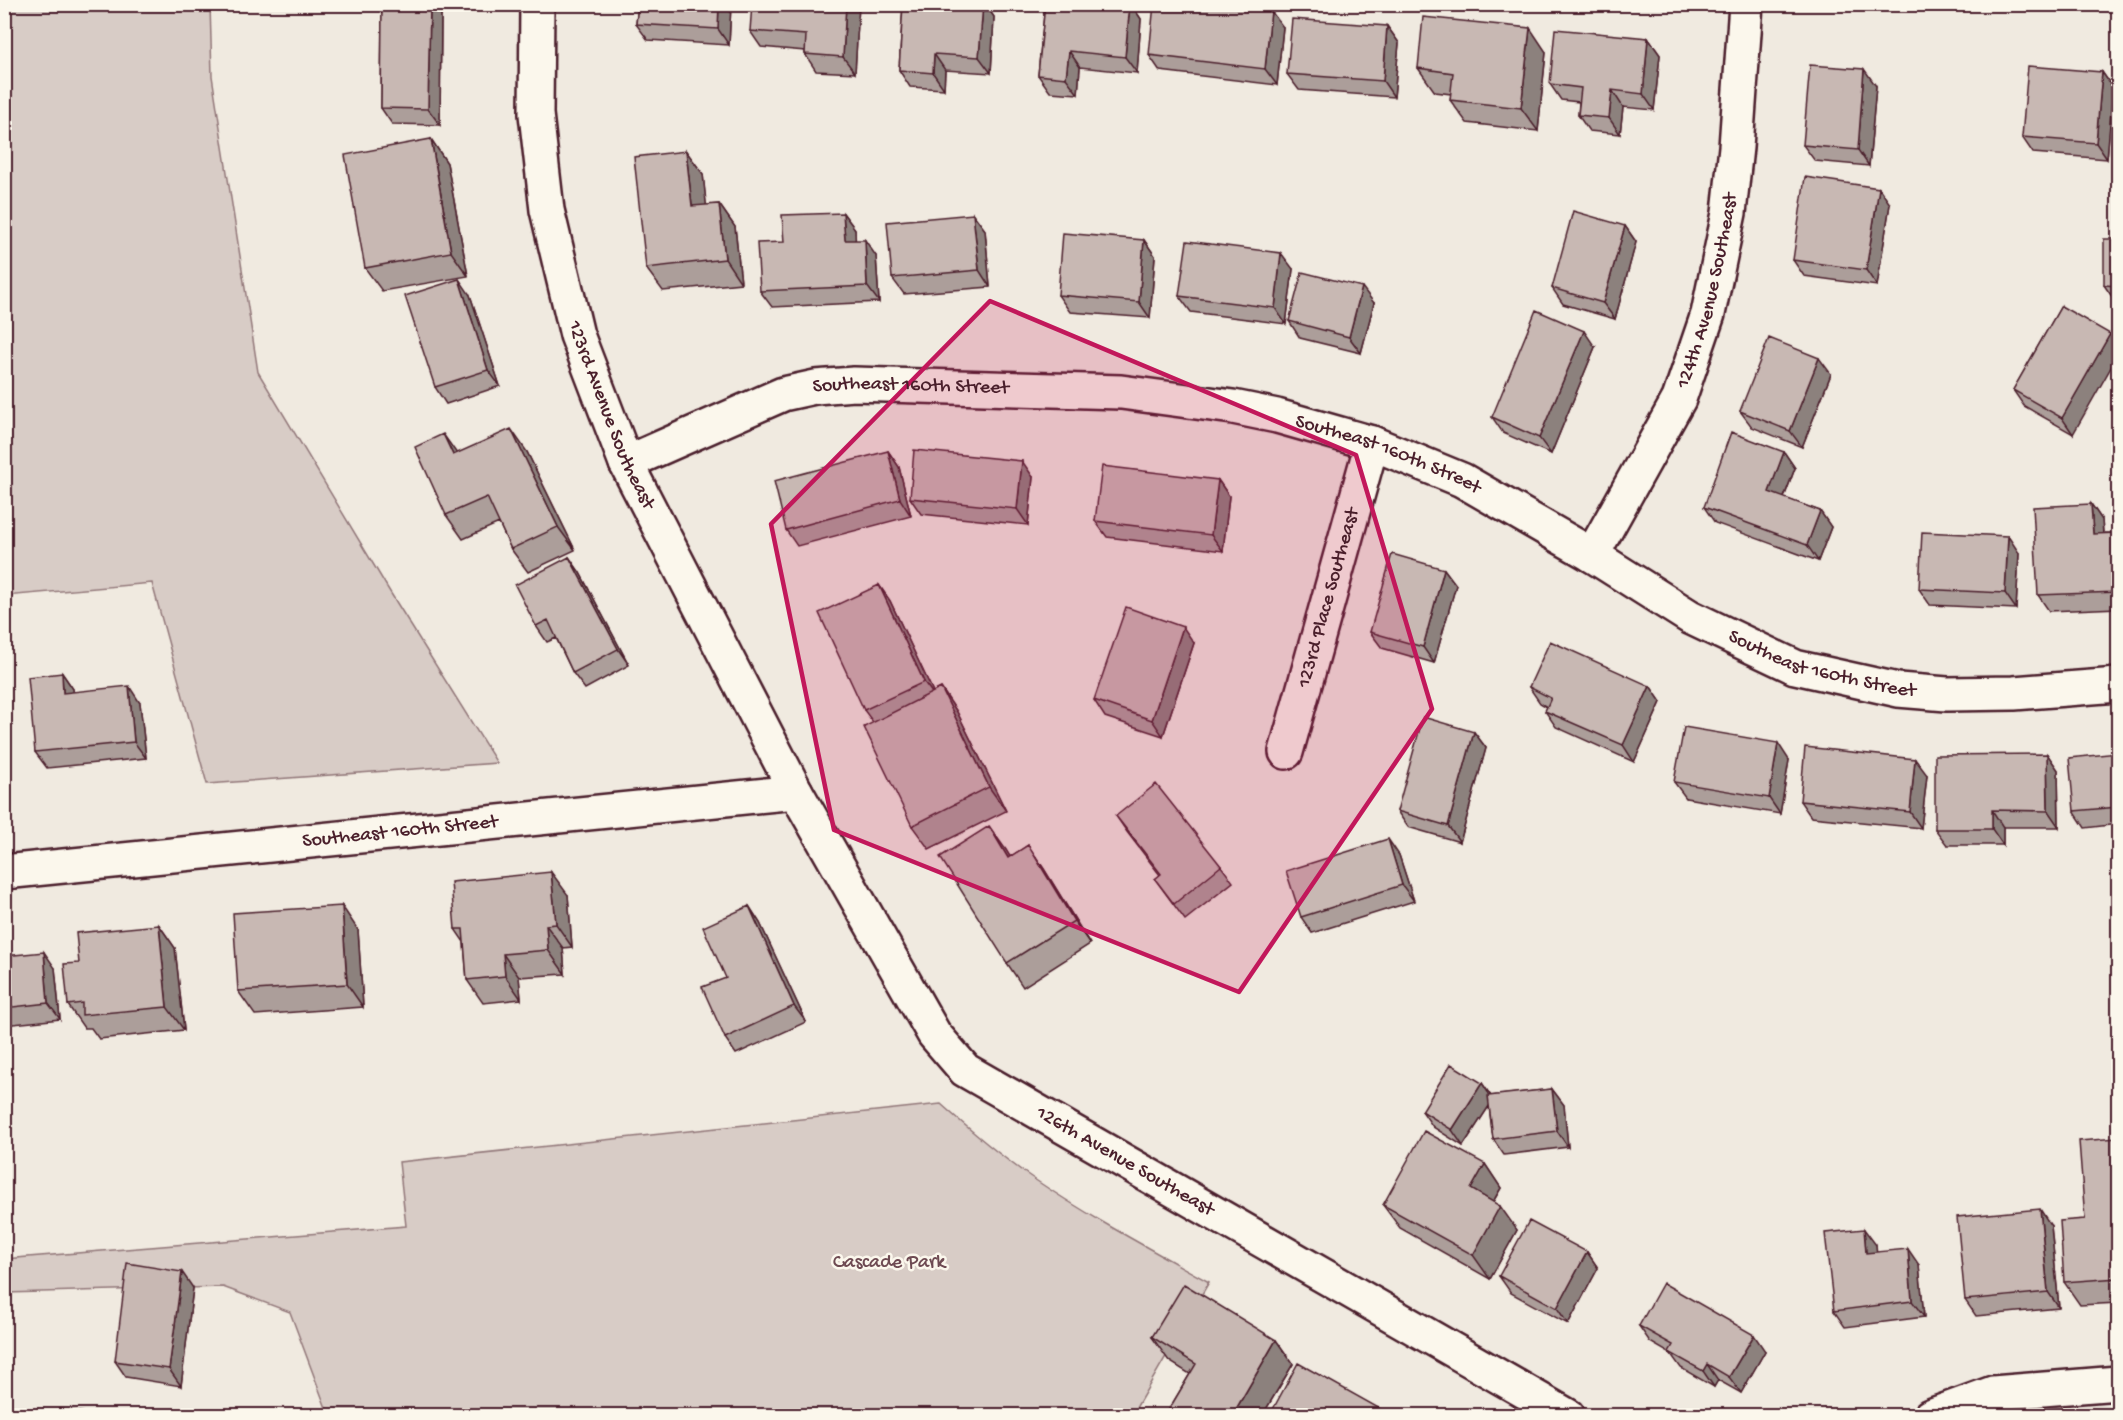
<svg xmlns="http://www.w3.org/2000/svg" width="2123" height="1420" viewBox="0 0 2123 1420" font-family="'Gochi Hand',sans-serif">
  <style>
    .green { fill: #d8ccc6; stroke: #917678; stroke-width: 1.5 }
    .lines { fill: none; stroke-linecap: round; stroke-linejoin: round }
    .minor-casing { stroke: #4a1f2b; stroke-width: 38 }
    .minor { stroke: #fbf7ec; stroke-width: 33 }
    .wall { fill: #ac9e9a; stroke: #4a1f2b; stroke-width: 1.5 }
    .shaded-wall { fill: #8c817d; stroke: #4a1f2b; stroke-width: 1.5 }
    .building { fill: #c8b8b3; stroke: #4a1f2b; stroke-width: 1.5 }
    .marked { fill: #c2185b; fill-opacity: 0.2; stroke: #c2185b; stroke-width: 4.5; stroke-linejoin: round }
    .labels { text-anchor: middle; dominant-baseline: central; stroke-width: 5; stroke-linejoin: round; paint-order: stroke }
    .street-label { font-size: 20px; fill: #4a1f2b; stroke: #fbf7ec }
    .park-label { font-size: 20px; fill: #6e4a52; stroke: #fbf7ec }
  </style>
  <rect width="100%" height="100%" fill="#f0eae0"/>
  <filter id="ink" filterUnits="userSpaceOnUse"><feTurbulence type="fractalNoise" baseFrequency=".0167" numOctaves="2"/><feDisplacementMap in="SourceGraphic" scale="12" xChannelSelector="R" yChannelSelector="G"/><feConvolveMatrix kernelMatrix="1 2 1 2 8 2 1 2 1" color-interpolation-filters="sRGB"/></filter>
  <g filter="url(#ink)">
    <path class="green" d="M5,4L210,5L212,76L258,372L390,592L497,763L207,784L152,583L5,596Z
      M941,1104C971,1131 1001,1157 1034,1179C1090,1217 1150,1249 1209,1282L1132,1415L329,1416L290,1312L223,1287L5,1293L4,1259L406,1226L399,1162Z"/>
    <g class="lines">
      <defs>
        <g id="minor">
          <path id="s1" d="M537,4L536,114L547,210L577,335L626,463L796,792L934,1034L965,1070L1568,1416"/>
          <path id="s2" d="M626,463L783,394L815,387L854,384L1121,392L1233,407L1277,416L1372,443L1462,480L1592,555L1690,617L1795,667L1898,690L1947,694L2014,693L2118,685"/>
          <path id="s3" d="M1592,555L1679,399L1708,314L1729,213L1736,147L1746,4"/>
          <path id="s4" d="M1286,752L1372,443"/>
          <path id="s5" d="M4,872L796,792"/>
          <path d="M1930,1416L1993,1393L2118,1383"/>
        </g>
      </defs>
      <use href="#minor" class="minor-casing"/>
      <use href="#minor" class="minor"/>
    </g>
    <path class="wall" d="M382,4H434L441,14L440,125L392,124L381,108Z
      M638,4H731L729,45L648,40L636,24Z
      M859,4L855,73L816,71L805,54V51L761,47L750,31Z
      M903,4H985L994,17L991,73L945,70L944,89L910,87L899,70Z
      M1045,4H1131L1141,19L1137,73L1080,67L1078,94L1050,92L1038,75Z
      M1387,26L1399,43L1394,97L1299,90L1287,74Z
      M1283,27L1277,85L1160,71L1149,55Z
      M1648,38L1660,55L1654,110L1623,107L1620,134L1589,131L1578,115L1579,102L1561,100L1550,84Z
      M1546,52L1538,131L1467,123L1450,100L1451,94L1435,92L1418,68Z
      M2102,72L2113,88L2107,159L2033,153L2022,137Z
      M1876,86L1869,166L1815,161L1803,145Z
      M431,139L447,163L468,276L382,291L365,268Z
      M686,151L703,174L706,205L719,204L735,227L741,283L663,291L646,268Z
      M1890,204L1877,286L1804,276L1793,260Z
      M843,213L855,229V240L876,256L879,302L772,307L760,291Z
      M973,214L985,230L990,287L904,294L892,278Z
      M1625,226L1636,242L1615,319L1563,304L1552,288Z
      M2118,239V302L2115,301L2104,285Z
      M1144,240L1155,256L1150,318L1070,312L1058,295Z
      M1293,269L1286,324L1191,312L1179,296Z
      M470,295L500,386L446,404L435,387Z
      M1374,303L1361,353L1300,338L1289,321Z
      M2061,306L2073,434L2024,406L2013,390Z
      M1595,347L1551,454L1503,433L1492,417Z
      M1831,374L1802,447L1752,427L1740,411Z
      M888,451L899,467L911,516L797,546L786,530Z
      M527,452L575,550L528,572L511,549L499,523L463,539L446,515L457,453Z
      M1784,452L1795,468L1784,498L1820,511L1831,527L1818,561L1715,523L1704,507Z
      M1033,477L1028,525L921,514L910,498Z
      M1218,480L1229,496L1223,551L1107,537L1095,521Z
      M2091,504L2102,520L2103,533H2118V608L2049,611L2038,595Z
      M2019,553L2016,609L1930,605L1919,589Z
      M569,557L580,573L629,665L585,689L573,673L556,638L547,642L536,626Z
      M1444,569L1456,585L1434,663L1382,648L1370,632Z
      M879,585L890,601L933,692L941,688L957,712L1006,811L929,849L912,826L873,722L864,710Z
      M1194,643L1163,736L1105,717L1094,700Z
      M62,673L73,689V692L140,703L146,758L47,768L35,752Z
      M1650,686L1661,702L1634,762L1556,727L1545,711L1547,707L1540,703L1529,687Z
      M1474,732L1486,748L1460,842L1408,827L1397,811Z
      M2118,753V824L2085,828L2074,811Z
      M2047,754L2058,770L2059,827H2003V845H1947L1935,829Z
      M1789,760L1780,814L1686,798L1674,782Z
      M1927,775L1921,828L1811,817L1800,801Z
      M1116,816L1221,866L1233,882L1185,920L1155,879L1160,875L1127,832Z
      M1028,845L1044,869L1090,944L1023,987L1007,963L1006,850L1010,857Z
      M1399,855L1414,901L1312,933L1301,917Z
      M568,895L572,947L563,948L565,974L519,977L521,999L483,1003L467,980L464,942L455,929Z
      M749,906L760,923L806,1022L736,1054L725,1038L726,978Z
      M159,925L175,948L184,1030L99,1039L91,1028H84L68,1005L79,963Z
      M358,930L363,1007L255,1015L238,991Z
      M4,956L55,968L60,1019L4,1025Z
      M1482,1083L1491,1096L1552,1089L1564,1105L1568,1147L1504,1155L1493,1139L1489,1106L1463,1146L1433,1127L1422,1111Z
      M2118,1138V1303L2080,1305L2064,1282L2085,1219Z
      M1485,1164L1501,1188L1493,1202L1517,1230L1490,1279L1400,1228L1383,1205Z
      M2051,1226L2059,1308L1976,1316L1965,1300Z
      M1876,1245V1252L1919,1265L1924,1317L1845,1327L1834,1311Z
      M1587,1252L1598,1268L1568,1324L1511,1293L1499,1276Z
      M193,1288L181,1386L126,1377L115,1361Z
      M1639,1326L1765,1351L1741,1393L1718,1380L1714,1387L1681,1368L1671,1354L1650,1342Z
      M1152,1337L1276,1340L1293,1364L1262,1416H1165L1190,1374L1169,1361Z"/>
    <path class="shaded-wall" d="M430,4H434L441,14L440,125L428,109Z
      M719,4H731L729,45L718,29Z
      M846,4H859L855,73L843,57Z
      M983,4H985L994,17L991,73L979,57Z
      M1130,4H1131L1141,19L1137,73L1125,57Z
      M1271,11L1283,27L1277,85L1265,69Z
      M1387,26L1399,43L1394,97L1383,81Z
      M1530,28L1546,52L1538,131L1521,108Z
      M1648,38L1660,55L1654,110L1643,94Z
      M1069,51L1080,67L1078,94L1066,78Z
      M934,54L945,70L944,89L933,73Z
      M1864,69L1876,86L1869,166L1858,150Z
      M2102,72L2113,88L2107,159L2096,143Z
      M1612,90L1623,107L1620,134L1609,118Z
      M431,139L447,163L468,276L451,252Z
      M686,151L703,174L709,230L692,206Z
      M1879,188L1890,204L1877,286L1866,270Z
      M719,204L735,227L741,283L725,259Z
      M843,213L855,229L856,257L845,240Z
      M973,214L985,230L990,287L979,270Z
      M1625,226L1636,242L1615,319L1603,303Z
      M865,240L876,256L879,302L867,286Z
      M1144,240L1155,256L1150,318L1139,302Z
      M1281,253L1293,269L1286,324L1275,308Z
      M459,279L470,295L500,386L488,370Z
      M1362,287L1374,303L1361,353L1349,337Z
      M1584,331L1595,347L1551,454L1539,438Z
      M2110,334L2118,346V355L2073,434L2062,418Z
      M1819,358L1831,374L1802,447L1790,431Z
      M511,429L527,452L575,550L558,527Z
      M443,434L460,458L453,455Z
      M888,451L899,467L911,516L900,499Z
      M1784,452L1795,468L1780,508L1769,492Z
      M1022,461L1033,477L1028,525L1017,509Z
      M1218,480L1229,496L1223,551L1211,535Z
      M2091,504L2102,520L2104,550L2093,534Z
      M1820,511L1831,527L1818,561L1807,545Z
      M2008,536L2019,553L2016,609L2005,593Z
      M569,557L580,573L629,665L618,649Z
      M1444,569L1456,585L1434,663L1423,647Z
      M879,585L890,601L936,698L924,682Z
      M1183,627L1194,643L1163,736L1152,720Z
      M62,673L73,689L75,709L63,693Z
      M129,686L140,703L146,758L134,742Z
      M1650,686L1661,702L1634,762L1623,745Z
      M941,688L957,712L1006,811L989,787Z
      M1474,732L1486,748L1460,842L1448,826Z
      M1778,743L1789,760L1780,814L1769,798Z
      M2047,754L2058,770L2059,827L2048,811Z
      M1915,759L1927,775L1921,828L1910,812Z
      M1992,810L2003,827V845L1992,829Z
      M989,826L1006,850L1025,881L1008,858Z
      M1388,839L1399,855L1414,901L1402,885Z
      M1028,845L1044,869L1090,944L1074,921Z
      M551,872L568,895L572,947L556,924Z
      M342,906L358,930L363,1007L347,984Z
      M749,906L760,923L806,1022L794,1006Z
      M159,925L175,948L184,1030L167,1007Z
      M546,925L563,948L565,974L548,950Z
      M44,952L55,968L60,1019L48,1003Z
      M503,954L519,977L521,999L505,976Z
      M1482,1083L1493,1100L1463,1146L1452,1130Z
      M1552,1089L1564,1105L1568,1147L1557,1131Z
      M1485,1164L1501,1188L1487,1212L1471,1189Z
      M1500,1206L1517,1230L1490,1279L1473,1255Z
      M2040,1209L2051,1226L2059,1308L2048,1292Z
      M1864,1229L1876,1245L1878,1269L1866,1253Z
      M1908,1249L1919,1265L1924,1317L1912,1301Z
      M1587,1252L1598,1268L1568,1324L1557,1308Z
      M182,1272L193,1288L181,1386L169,1369Z
      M1754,1335L1765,1351L1741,1393L1729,1377Z
      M1276,1340L1293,1364L1262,1416H1232Z
      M1707,1364L1718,1380L1714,1387L1703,1371Z"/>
    <path class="building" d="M382,4H430L428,109L381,108Z
      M638,4H719L718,29L636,24Z
      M752,4H846L843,57L805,54L806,35L750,31Z
      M903,4H983L979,57L934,54L933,73L899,70Z
      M1045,4H1130L1125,57L1069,51L1066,78L1038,75Z
      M1154,4H1222L1271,11L1265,69L1149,55Z
      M1423,17L1530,28L1521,108L1450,100L1453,73L1418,68Z
      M1292,19L1387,26L1383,81L1287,74Z
      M1555,29L1648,38L1643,94L1612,90L1609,118L1578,115L1581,88L1550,84Z
      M1810,65L1864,69L1858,150L1803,145Z
      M2028,66L2102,72L2096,143L2022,137Z
      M431,139L451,252L365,268L345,155Z
      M686,151L692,206L719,204L725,259L646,268L634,157Z
      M1805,177L1879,188L1866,270L1793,260Z
      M1573,211L1625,226L1603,303L1552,288Z
      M843,213L845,240H865L867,286L760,291L757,243L784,242L782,215Z
      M973,214L979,270L892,278L887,222Z
      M1063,233L1144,240L1139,302L1058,295Z
      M2104,239H2118V286L2104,285Z
      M1187,241L1281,253L1275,308L1179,296Z
      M1302,272L1362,287L1349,337L1289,321Z
      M459,279L488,370L435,387L405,296Z
      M2061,306L2110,334L2062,418L2013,390Z
      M1536,310L1584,331L1539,438L1492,417Z
      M1769,338L1819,358L1790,431L1740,411Z
      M511,429L558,527L511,549L487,497L446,515L415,447L443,434L453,455Z
      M1731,432L1784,452L1769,492L1820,511L1807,545L1704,507Z
      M914,450L1022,461L1017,509L910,498Z
      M888,451L900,499L786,530L774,481Z
      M1102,466L1218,480L1211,535L1095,521Z
      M2091,504L2093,534L2118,533V592L2038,595L2033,507Z
      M1922,532L2008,536L2005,593L1919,589Z
      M1392,554L1444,569L1423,647L1370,632Z
      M569,557L618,649L573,673L548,620L536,626L515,585Z
      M879,585L924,682L864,710L819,613Z
      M1126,607L1183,627L1152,720L1094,700Z
      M1550,641L1650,686L1623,745L1545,711L1551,698L1529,687Z
      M62,673L63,693L129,686L134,742L35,752L28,677Z
      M941,688L989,787L912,826L864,727Z
      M1423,717L1474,732L1448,826L1397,811Z
      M1684,727L1778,743L1769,798L1674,782Z
      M1805,747L1915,759L1910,812L1800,801Z
      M2118,753V807L2074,811L2069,758Z
      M2047,754L2048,811L1992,810V829H1935V755Z
      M1156,784L1221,866L1174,904L1155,879L1161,874L1116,816Z
      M989,826L1008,858L1028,845L1074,921L1007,963L940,857Z
      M1388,839L1402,885L1301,917L1286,871Z
      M551,872L556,924L546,925L548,950L503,954L505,976L467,980L463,929H455L451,882Z
      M342,906L347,984L238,991L233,913Z
      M749,906L794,1006L725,1038L702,987L726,978L703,927Z
      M159,925L167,1007L82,1015V1003L68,1005L64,964L79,963L76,933Z
      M44,952L48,1003L4,1008V956Z
      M2118,1043V1101L2114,1044Z
      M1451,1064L1482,1083L1452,1130L1422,1111Z
      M1552,1089L1557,1131L1493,1139L1488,1096Z
      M1424,1131L1485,1164L1471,1189L1500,1206L1473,1255L1383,1205Z
      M2118,1138V1278L2064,1282L2060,1221L2085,1219L2079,1141Z
      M2040,1209L2048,1292L1965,1300L1957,1217Z
      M1529,1221L1587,1252L1557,1308L1499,1276Z
      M1864,1229L1866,1253L1908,1249L1912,1301L1834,1311L1825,1233Z
      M127,1263L182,1272L169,1369L115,1361Z
      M1663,1283L1754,1335L1729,1377L1707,1364L1703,1371L1669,1352L1673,1345L1639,1326Z
      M1184,1284L1276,1340L1232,1416H1165L1196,1364L1152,1337Z
      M1298,1363L1384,1411L1382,1416H1275L1271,1413Z
      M59,1409L92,1414V1416H59Z"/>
  </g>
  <path class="marked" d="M990,301L1356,455L1432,709L1239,992L834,830L771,524Z"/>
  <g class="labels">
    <g class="street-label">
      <text stroke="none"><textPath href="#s3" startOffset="291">124th Avenue Southeast</textPath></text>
      <text stroke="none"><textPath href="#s2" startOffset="300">Southeast 160th Street</textPath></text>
      <text stroke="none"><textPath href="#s1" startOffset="422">123rd Avenue Southeast</textPath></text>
      <text stroke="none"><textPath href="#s2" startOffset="786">Southeast 160th Street</textPath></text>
      <text stroke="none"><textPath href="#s4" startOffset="160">123rd Place Southeast</textPath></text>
      <text stroke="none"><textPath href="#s2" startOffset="1272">Southeast 160th Street</textPath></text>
      <text stroke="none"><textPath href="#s5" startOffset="398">Southeast 160th Street</textPath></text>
      <text stroke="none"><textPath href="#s1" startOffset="1353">126th Avenue Southeast</textPath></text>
    </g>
    <g class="park-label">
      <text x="889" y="1263">Cascade Park</text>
    </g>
  </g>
  <rect width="2123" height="1420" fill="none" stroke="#fbf7ec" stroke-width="24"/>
  <rect x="12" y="12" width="2099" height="1396" fill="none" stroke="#4a1f2b" stroke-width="2" filter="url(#ink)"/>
</svg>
